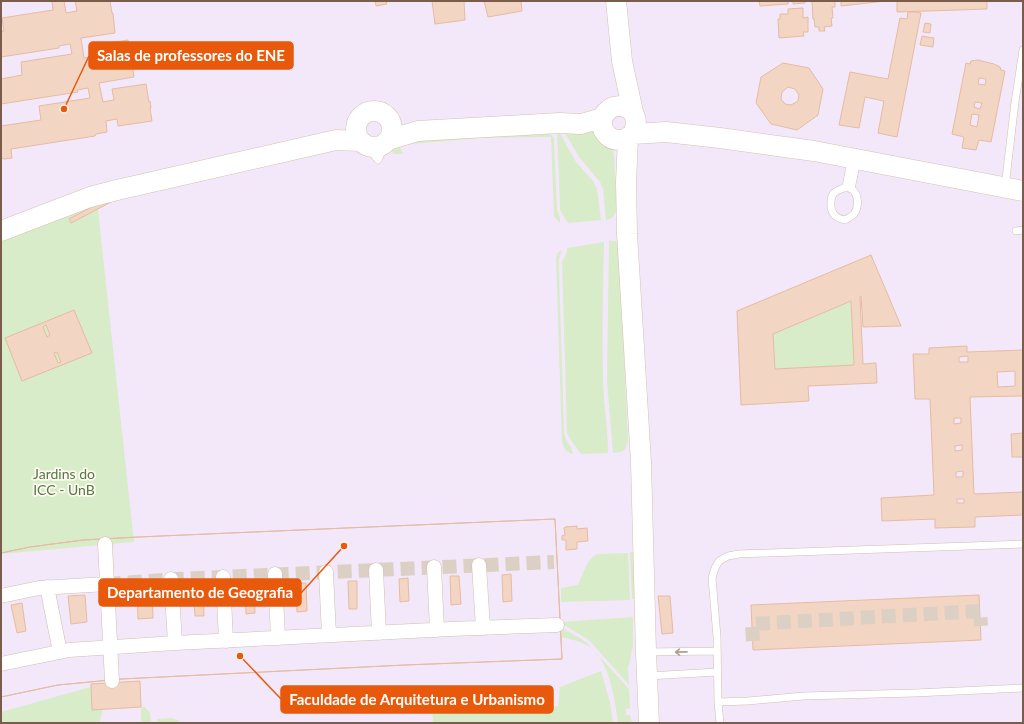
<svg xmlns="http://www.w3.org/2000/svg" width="1024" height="724" viewBox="0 0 1024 724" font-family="Lato,sans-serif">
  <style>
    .education { fill: #f3e8fa }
    .green { fill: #d8ecc9 }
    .building { fill: #f3d5c3; stroke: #e6bba3; fill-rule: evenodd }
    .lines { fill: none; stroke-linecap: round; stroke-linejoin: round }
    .street-tunnel { stroke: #dcd0c4; stroke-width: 14; stroke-dasharray: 14 7; stroke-linecap: butt }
    .lane-casing { stroke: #d1beb0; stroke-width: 8 }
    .street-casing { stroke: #d1beb0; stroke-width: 15 }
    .secondary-casing { stroke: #d6c0b0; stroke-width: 21 }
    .lane { stroke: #fff; stroke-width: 7 }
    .street { stroke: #fff; stroke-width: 14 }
    .secondary { stroke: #fff; stroke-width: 20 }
    .oneway { stroke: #af9d94 }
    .labels { text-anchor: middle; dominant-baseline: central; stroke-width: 3.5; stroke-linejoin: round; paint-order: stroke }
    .park-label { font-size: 14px; fill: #537a41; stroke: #fffaf3 }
    .leader { fill: none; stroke: #e8590c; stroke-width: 1.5 }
    .callout-dot { fill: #e8590c; stroke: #fffaf3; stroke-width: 1.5 }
    .callout { fill: #e8590c; stroke: #e8590c; stroke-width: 1.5 }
    .callout-label { font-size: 15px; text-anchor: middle; font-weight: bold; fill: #fff }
  </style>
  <rect width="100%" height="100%" fill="#fdf6ec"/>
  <path class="education" d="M1,1H1023V723H1Z"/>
  <path class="green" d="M557,128L576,162L593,181L597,189L601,220L568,223L560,210V207Z
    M562,128L593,131L597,133L612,148L614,155L617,211L612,218L606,220L603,189L600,182L579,157Z
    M549,132L554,138V140L557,210L560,218V223L554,217L551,137L480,138L399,145L403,154H394L392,152L399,141Z
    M97,201L134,542L1,554V237Z
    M609,241H616L618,243L619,246L628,440C627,451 623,452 613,453L607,381Z
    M604,242C603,287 602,332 603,376C603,402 608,427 608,453L581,454C577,448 569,439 567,432L562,262L567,252V248Z
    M562,250L559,259V267L564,433C565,441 572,446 573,454C566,453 564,448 562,442L556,257L558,252Z
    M851,301L854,365L775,369L773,334Z
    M630,552H633L635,599H632Z
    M628,553L630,600L561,602V588L578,585C583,575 586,559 598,554Z
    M633,617V647L628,668L629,685L589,640L561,623V622Z
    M560,627L580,638L588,644L629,689L630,708L626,709V715H630L632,723H618C615,700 610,662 590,647C581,641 570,639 560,637Z
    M601,671L610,702L613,723H433L432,697L539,694L542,708L558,706L560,687Z
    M112,681L99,723H1V712Z
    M141,707H145L150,713L151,723H141Z
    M171,718L178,720L180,723H158L157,719Z"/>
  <path class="building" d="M52,1H64L66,13L77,11L75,1H110L112,13H113L115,33L81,38L84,58L95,56L94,45L128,40L131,58H132L133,64H132L134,77L99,83L103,102L114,100L112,89L146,84L149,102L150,101L151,108H150L152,121L118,126L117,119L106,121L107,132L96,134L95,136L11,149L12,158L4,159L1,158V126L41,120L39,106L90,98L88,88L77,90L78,92L1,104V79L22,75L21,62L72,54L70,44L59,46V48L1,57V31H4L2,18L53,10Z
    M375,1H386L387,4L376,6Z
    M432,1H464L465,20L435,24Z
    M484,1H521L522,11L488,17Z
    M759,1H788V4L760,6Z
    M793,1H805V3L793,4Z
    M812,1H835V7H832L833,18H831L832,26L824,27L825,31H819V27H815L814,19H813Z
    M841,1H886L841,6Z
    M897,1H987V9L897,12Z
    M803,8V18L808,17V32H803L804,36L779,38L778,19H780V14H788V9Z
    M908,12H915L921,13L897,137L878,133L884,101L865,97L859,128L839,125L850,72L888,79L900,18L907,19Z
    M925,23L931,24L930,33L923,32Z
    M922,36L934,38L933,47L920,45Z
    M978,60L994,64L1000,67L1001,70L1005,71L991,142L979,140L976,150L962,148L964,137L952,134L966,63L970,64L971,61ZM979,78L986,79L985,85L978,84ZM975,102L982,103L980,109L974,107ZM972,114L979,115L977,127L970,125Z
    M783,63L809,68L823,89L818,115L797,130L771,124L756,103L761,77ZM788,87L795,89L799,95L798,101L791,105L785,104L781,99L782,92Z
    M109,198L111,202L71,223L69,219Z
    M871,255L901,326L863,327L861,296L860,297L863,364L876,363L877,383L808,386L809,401L741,405L737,311ZM851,301L854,365L775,369L773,334Z
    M74,310L92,353L22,381L5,338ZM46,325L50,335L47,337L43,327ZM57,352L61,362L58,363L54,353Z
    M967,346V352L1023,350V396L970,397L974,494L1023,492V515L975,517V527L935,528V519L882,521L881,498L934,495L930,399H915L913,354H929V348ZM968,356V362H959V357ZM1015,371V386L998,387L997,372ZM954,418H961V423L954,424ZM962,445V450L955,451V446ZM963,471V477H956V472ZM957,499H964V503H957Z
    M1023,433V457H1012L1011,434Z
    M555,519L562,659L405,665L121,679L58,685L1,697V553L30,547L83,540L138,537ZM511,574L512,601L503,602L502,575ZM450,576H459L461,604L451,605ZM408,578L409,601L400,602L399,579ZM348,581H357V609H349ZM296,583H306L307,611L297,612ZM254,585L255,613L246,614L245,586ZM193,588H203L204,616H195ZM152,590L153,618L138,619L137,591ZM85,595L87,622L71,624L68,596ZM22,603L26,631L17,633L11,605Z
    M555,519L562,659L405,665L121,679L58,685L1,697V553L30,547L83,540L138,537Z
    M577,526V529L587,528L588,541L577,542V549L566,550V540H562V536L565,535L564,528L565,527Z
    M979,595L981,640L753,650L751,605Z
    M658,596H670L673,633L662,634Z
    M140,681L141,707L92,710L91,684Z"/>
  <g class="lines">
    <path class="street-tunnel" d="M107,584L177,579L554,562
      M753,641L752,624L980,611L981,626"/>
    <defs>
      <path id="lane" d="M367,146L378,160L385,144
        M846,187C847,187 851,188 852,189C859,195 859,207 854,214C851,217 848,218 845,220C835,218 830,213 831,202C831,199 832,195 834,193C837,190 842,189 846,187Z
        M846,187L851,160
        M1005,187L1015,102L1023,50
        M851,189L857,161
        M1016,231L1023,230
        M647,652L716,651
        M648,676L717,672
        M718,702L748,701L804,696L915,693L1023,688
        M720,723L718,702L717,637L712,578L715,568L719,561L728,556L739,554L1023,544"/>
      <path id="street" d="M105,544L112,681
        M479,565L483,628
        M434,567L437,630
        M376,570L379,633
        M326,572L329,635
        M275,574L278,638
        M223,577L226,641
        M171,579L175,643
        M47,587L60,652
        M1,596L39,588L107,584
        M1,664L69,650L175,643L451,629L557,625"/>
      <path id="secondary" d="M616,1L622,61L633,112C639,124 635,139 620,140C615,140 611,139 608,136C591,120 613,95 633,112
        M356 129a18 18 0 1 1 36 0a18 18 0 1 1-36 0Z
        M633,134L666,132L720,138L814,151L1023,191
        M628,137L626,182L627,234L641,462L646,652L649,723
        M388,140L418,131L559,123L581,124L602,118
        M1,231L90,197L117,190L336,140L360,141"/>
    </defs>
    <use href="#lane" class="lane-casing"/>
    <use href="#street" class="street-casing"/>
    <use href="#secondary" class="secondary-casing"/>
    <use href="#lane" class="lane"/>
    <use href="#street" class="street"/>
    <use href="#secondary" class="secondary"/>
  </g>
  <defs><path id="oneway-shaft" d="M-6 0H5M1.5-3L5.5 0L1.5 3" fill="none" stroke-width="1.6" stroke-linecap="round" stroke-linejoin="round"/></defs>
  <use class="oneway" href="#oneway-shaft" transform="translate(681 652) rotate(179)"/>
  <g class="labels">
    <g class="park-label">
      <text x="64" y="473">Jardins do<tspan x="64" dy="16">ICC - UnB</tspan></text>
    </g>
  </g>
  <path class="leader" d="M64 109L89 56M344 546L301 593M240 656L281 699"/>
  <g class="callout-dot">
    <circle cx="64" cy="109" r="4"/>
    <circle cx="344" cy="546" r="4"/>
    <circle cx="240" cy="656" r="4"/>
  </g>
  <g class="callout">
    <rect x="89" y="42" width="204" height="27" rx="4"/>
    <rect x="99" y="579" width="202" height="27" rx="4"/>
    <rect x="281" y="686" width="272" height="27" rx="4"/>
  </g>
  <g class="callout-label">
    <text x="191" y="61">Salas de professores do ENE</text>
    <text x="200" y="598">Departamento de Geografia</text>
    <text x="417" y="705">Faculdade de Arquitetura e Urbanismo</text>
  </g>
  <rect width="1024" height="724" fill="none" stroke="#7a5c4d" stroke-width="4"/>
</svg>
